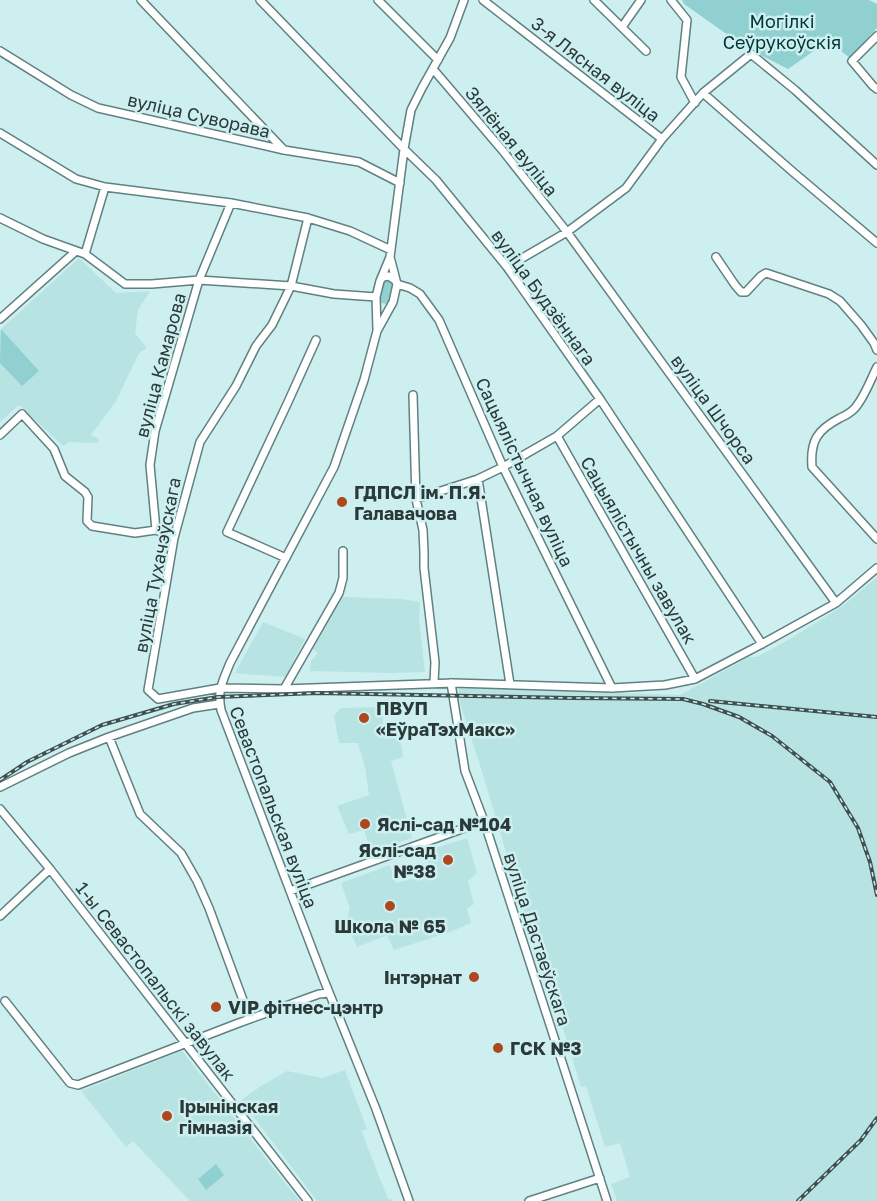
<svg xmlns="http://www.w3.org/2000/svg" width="877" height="1201" viewBox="0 0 877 1201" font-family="'Golos Text',sans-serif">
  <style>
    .built { fill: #b8e3e3 }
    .green { fill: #90d0d1 }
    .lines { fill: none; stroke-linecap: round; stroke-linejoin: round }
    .minor-casing { stroke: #618081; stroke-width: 10 }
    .minor { stroke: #fff; stroke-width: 7 }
    .rail-casing { stroke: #405050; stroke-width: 4 }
    .rail { stroke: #cdeff0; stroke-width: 1.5; stroke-dasharray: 4.5; stroke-linecap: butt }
    .poi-dot { fill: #ad471e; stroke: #cdeff0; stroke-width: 2 }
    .labels { text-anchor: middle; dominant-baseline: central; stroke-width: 5; stroke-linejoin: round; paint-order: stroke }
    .park-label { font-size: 18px; fill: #003436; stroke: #cdeff0 }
    .street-label { font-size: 18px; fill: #2b3939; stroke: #cdeff0 }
    .poi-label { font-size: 18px; font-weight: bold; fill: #2b3939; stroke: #cdeff0; text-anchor: start }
  </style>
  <rect width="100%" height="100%" fill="#cdeff0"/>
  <path class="built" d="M79,258L116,293L150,291L138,310L135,333L147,348L139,353L116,401L91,435L98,438V443L69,442L63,446L19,405L0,422V330Z
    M877,577V1201H617L611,1184L630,1177L620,1143L605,1147L586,1086L581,1087L554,999L524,912L480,765L471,738L458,696L459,688L680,695L749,657H757L790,639L844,605Z
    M341,597L402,599L420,602L419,621L425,672L392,673L310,671L311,661L318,653L313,649Z
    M263,622L305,639L285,677L235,673Z
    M378,707L383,710V727H398L403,757L391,761L412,838L371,851L364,830L349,834L337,806L369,795L365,767L358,743H339L334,716L341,708Z
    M467,838L477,873L468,881L474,904L467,909L471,923L450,932L394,950L387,935L357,947L346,923L350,908L341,883L390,865L396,883L431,873L425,851Z
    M182,1051L281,1178L300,1201H190L133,1141L126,1147L81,1091Z
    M345,1070L367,1129L362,1131L364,1138L388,1199H391L392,1201H317L241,1100L261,1086L287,1071L322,1078Z"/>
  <path class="green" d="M682,0H869L877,4V28L850,58L828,41L788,69L745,47L684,4Z
    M387,279L392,280L395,285L391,300L385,304L380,302L378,300L382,282Z
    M1,329L39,371L22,386L0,363Z
    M216,1164L224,1175L206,1190L198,1179Z"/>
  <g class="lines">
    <defs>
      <path id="minor" d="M141,0L284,150
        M260,0L404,149L436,180L507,267L600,399L762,644
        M378,0L438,60
        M483,0L662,139
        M594,0L646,51
        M671,0L687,20L681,77L695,103
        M622,27L641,0
        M877,36L852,61L873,86L877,89
        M0,51L71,95L98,108L284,150L359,162L400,183
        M433,69L503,151L567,232L836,603
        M703,93L793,172L877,243
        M0,133L76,179L105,187L231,203L308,218L350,231L391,250
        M0,218L43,239L85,254L125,284H152L199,280L291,286L334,294L376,297
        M308,218L291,286L272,325L256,346L236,386L200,442L174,538L148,690L158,699L220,688L284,689L454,683L612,688L665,685L695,679L762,644L836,603L877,568
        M85,254L105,187
        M390,257L397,284L393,302L377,331L364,380L334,467L230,663C223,681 217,690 221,710L324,980L376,1109L409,1201
        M716,257L735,285L741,292H746L761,276L766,273L829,294L840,301L861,325L874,343L877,350
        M507,267L567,232L626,188L662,139L703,93L751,54L795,90L877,165
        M380,281L383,277L389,276L395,280L397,284L410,288L420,294L439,320L503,467L612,688
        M0,319L76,251
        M377,329L376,297L380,281L390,257L404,149L411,110L422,88L450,38L464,0
        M877,367C871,379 866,393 858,404C854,411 847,415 840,418C817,430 810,441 812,467L877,539
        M413,395L416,499L423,530L424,552V568L435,662L434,683
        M0,435L22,414L54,449L65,476L85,492L88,497L87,521L92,526L135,533L156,530L174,538
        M557,436L695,679
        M478,479L510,684
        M416,499L478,479L503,467L557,436L600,399
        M156,530L150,465L155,431L199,280L231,203
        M286,558L227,532L288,402L316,340
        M451,683L465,771L484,821L607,1201
        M284,689L339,593L343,578V551
        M109,737L140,814L181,853L197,881L209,908L250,1019
        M0,787L69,753L109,737L193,708L219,704
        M0,809L50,869L308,1201
        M290,891L484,821
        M0,916L50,869
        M5,1001L70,1083L78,1085L236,1024L319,994L329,993
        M529,1201L600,1178"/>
    </defs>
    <use href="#minor" class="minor-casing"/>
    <use href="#minor" class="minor"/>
    <defs>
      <path id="rail" d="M710,701L877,717
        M0,780L27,762L102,725L174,704L218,697L317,693L572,698L683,699L703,704L739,717L772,736L830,782L858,828L870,862L877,895
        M798,1201L861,1140L877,1118"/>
    </defs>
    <use href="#rail" class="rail-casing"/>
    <use href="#rail" class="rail"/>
  </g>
  <g class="poi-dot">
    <circle cx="342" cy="502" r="6"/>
    <circle cx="364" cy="718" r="6"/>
    <circle cx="365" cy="824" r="6"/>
    <circle cx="448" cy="860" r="6"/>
    <circle cx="390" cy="906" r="6"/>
    <circle cx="474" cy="977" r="6"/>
    <circle cx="216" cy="1007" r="6"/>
    <circle cx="498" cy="1048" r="6"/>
    <circle cx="167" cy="1116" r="6"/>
  </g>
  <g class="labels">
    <g class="park-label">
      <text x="782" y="21">Могілкі<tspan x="782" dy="21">Сеўрукоўскія</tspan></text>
    </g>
    <g class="street-label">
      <text transform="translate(596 69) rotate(38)">3-я Лясная вуліца</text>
      <text transform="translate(199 115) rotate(13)">вуліца Суворава</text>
      <text transform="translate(512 141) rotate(51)">Зялёная вуліца</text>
      <text transform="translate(544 297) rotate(54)">вуліца Будзённага</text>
      <text transform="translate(160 365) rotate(-75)">вуліца Камарова</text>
      <text transform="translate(714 409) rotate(54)">вуліца Шчорса</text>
      <text transform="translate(525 472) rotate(65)">Сацыялістычная вуліца</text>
      <text transform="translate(639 550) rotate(60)">Сацыялістычны завулак</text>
      <text transform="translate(157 565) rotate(-79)">вуліца Тухачэўскага</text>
      <text transform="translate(274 807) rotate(69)">Севастопальская вуліца</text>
      <text transform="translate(538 939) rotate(72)">вуліца Дастаеўскага</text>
      <text transform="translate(156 981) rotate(52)">1-ы Севастопальскі завулак</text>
    </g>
    <g class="poi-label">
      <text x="354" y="492">ГДПСЛ ім. П.Я.<tspan x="354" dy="21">Галавачова</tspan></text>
      <text x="376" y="708">ПВУП<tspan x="376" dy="21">«ЕўраТэхМакс»</tspan></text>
      <text x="377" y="824">Яслі-сад №104</text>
      <text x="436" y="850" text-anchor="end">Яслі-сад<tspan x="436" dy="21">№38</tspan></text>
      <text x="390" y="926" text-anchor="middle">Школа № 65</text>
      <text x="462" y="977" text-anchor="end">Інтэрнат</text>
      <text x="228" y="1007">VIP фітнес-цэнтр</text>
      <text x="510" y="1048">ГСК №3</text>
      <text x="179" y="1106">Ірынінская<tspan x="179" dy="21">гімназія</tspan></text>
    </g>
  </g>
</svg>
